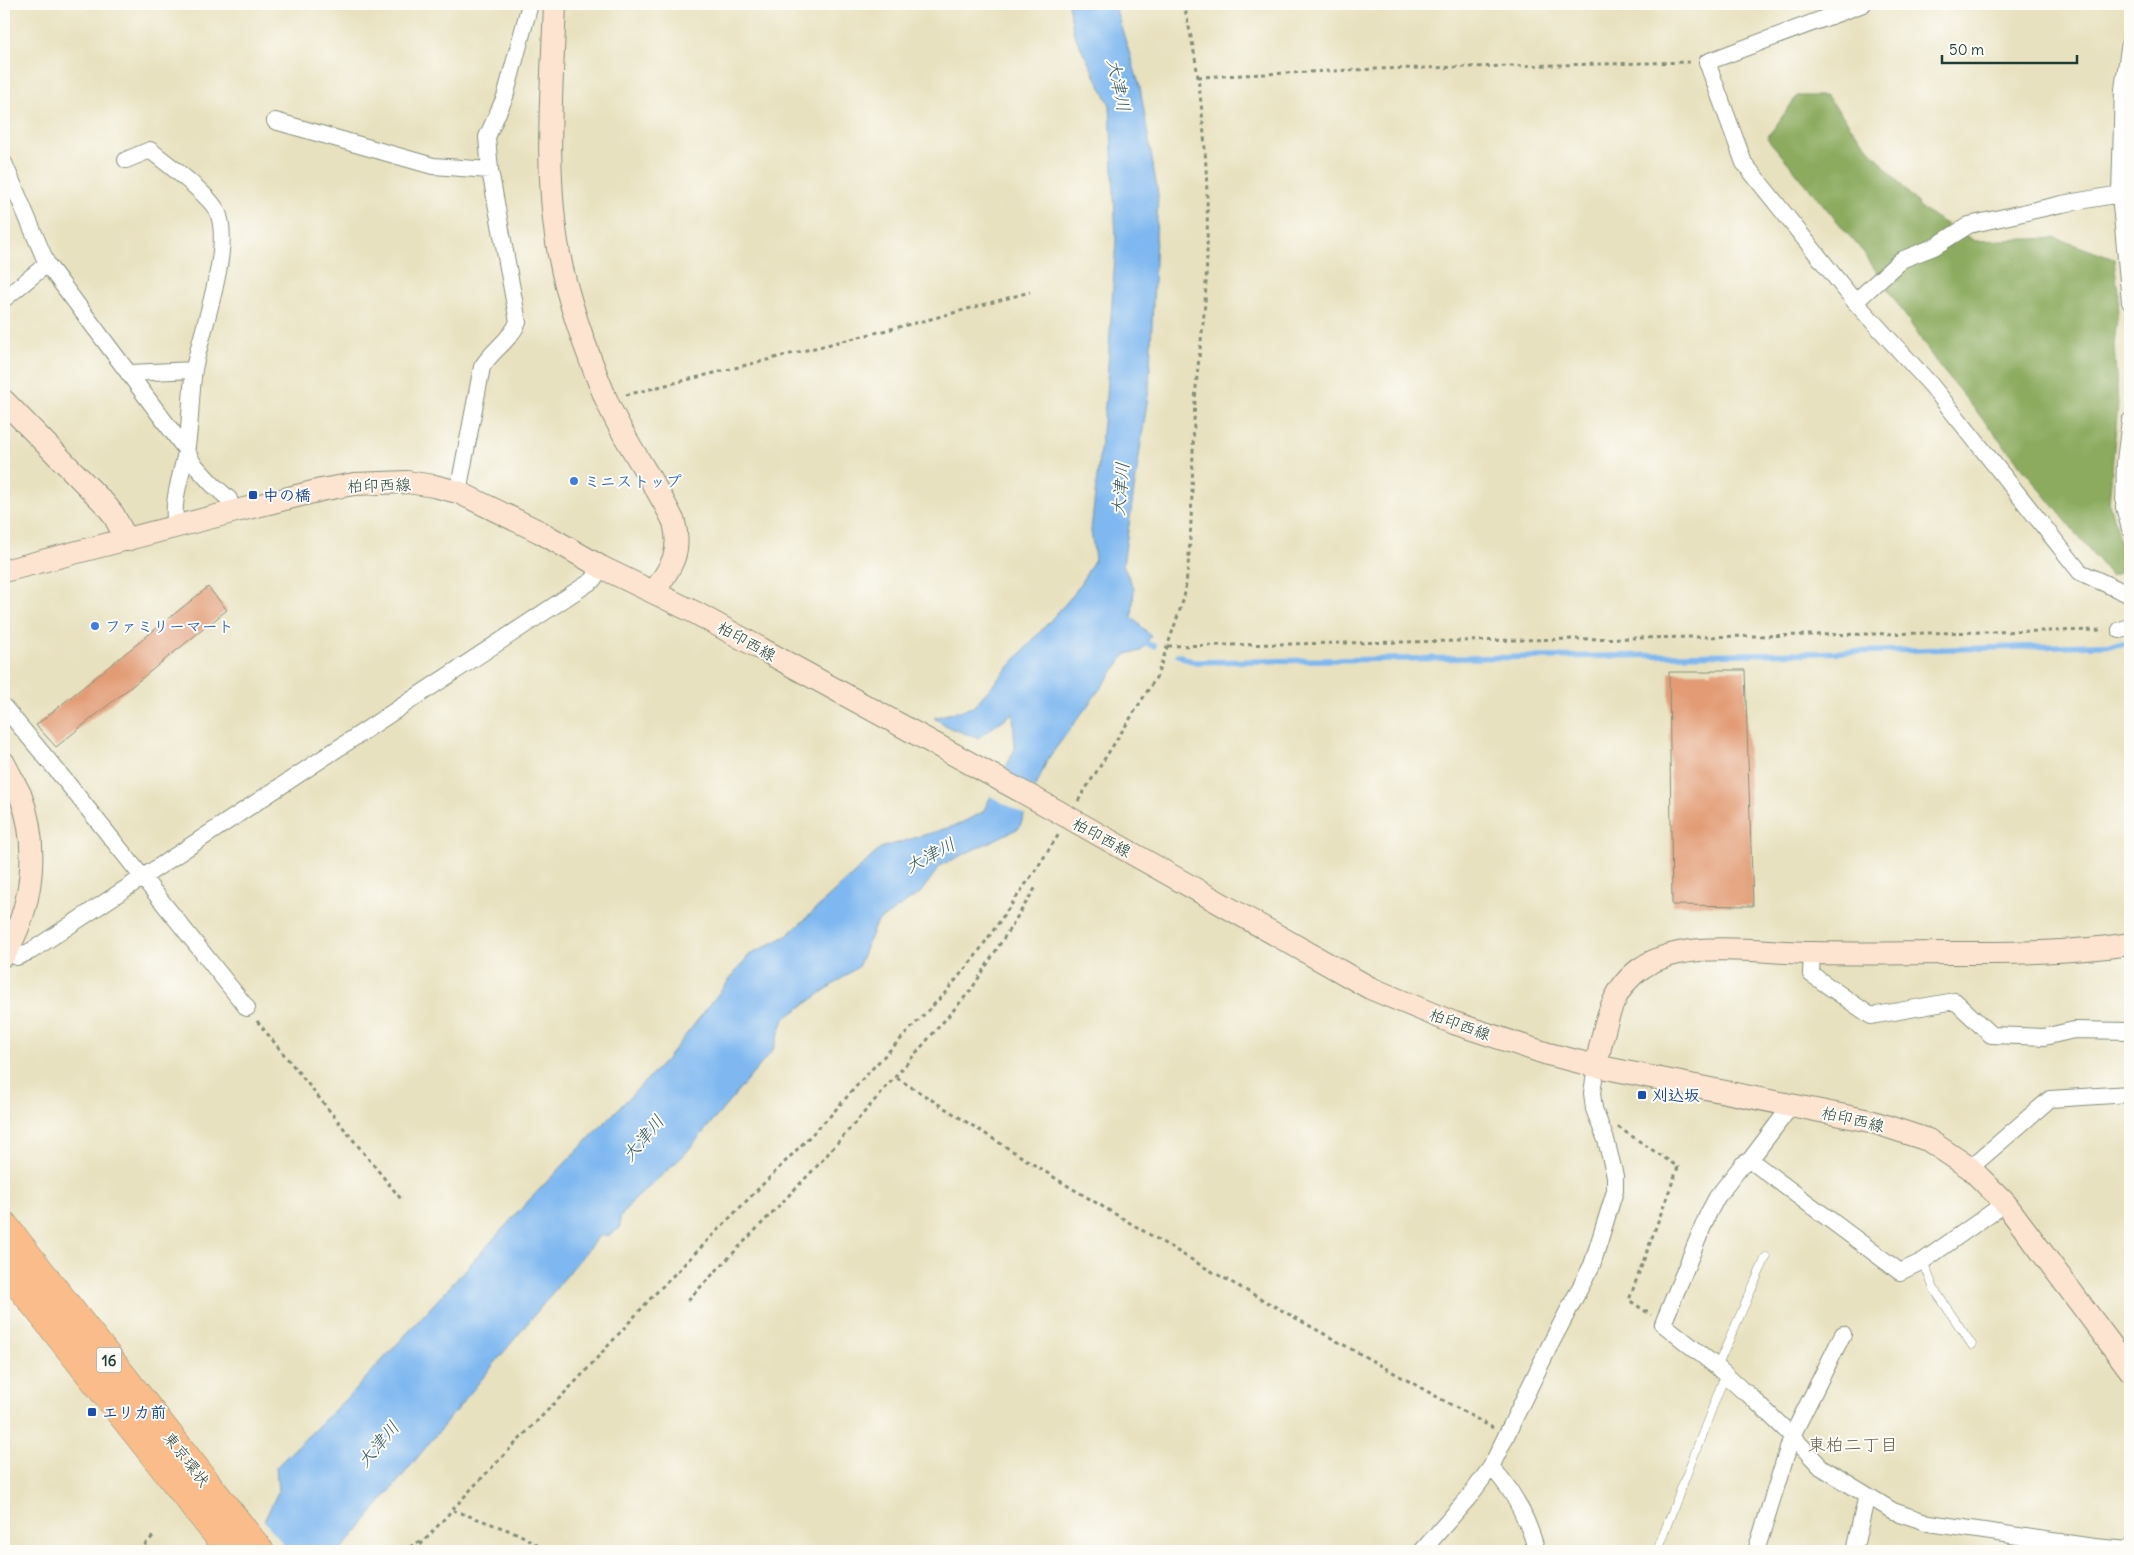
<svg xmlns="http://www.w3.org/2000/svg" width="2134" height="1555" viewBox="0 0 2134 1555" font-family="Delius,'Klee One',sans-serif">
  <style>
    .forest { fill: #8cab5e; stroke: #567449 }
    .water { fill: #7fb8f0; stroke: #4f7a92 }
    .pier { fill: #e8e1bf }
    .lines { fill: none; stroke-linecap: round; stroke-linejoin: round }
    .stream { stroke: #7fb8f0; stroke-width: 5.5 }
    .building { fill: #e29b75 }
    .lane-casing { stroke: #848f7a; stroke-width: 9 }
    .street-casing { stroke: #848f7a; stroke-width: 18 }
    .secondary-casing { stroke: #848f7a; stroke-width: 24 }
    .highway-casing { stroke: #848f7a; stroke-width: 29 }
    .path { stroke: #848f7a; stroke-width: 3; stroke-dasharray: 4 4; stroke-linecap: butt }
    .lane { stroke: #fff; stroke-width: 8 }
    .street { stroke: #fff; stroke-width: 16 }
    .secondary { stroke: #fde4d0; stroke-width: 22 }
    .highway { stroke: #f9bc8a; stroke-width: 28 }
    .shop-dot { fill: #3f7fe0; stroke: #fdfcf7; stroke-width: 2 }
    .transit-dot { fill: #1a4fb4; stroke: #fdfcf7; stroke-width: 2 }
    .labels { text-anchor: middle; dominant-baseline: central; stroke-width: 4; stroke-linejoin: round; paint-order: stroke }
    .shield { fill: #fdfcf7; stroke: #62766e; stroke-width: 1 }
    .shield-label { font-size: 15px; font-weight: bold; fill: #1f3d34 }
    .shop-label { font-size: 16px; font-weight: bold; fill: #366cbe; stroke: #fdfcf7; text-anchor: start }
    .street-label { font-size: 16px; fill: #1f3d34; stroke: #fdfcf7 }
    .transit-label { font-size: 16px; font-weight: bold; fill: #164399; stroke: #fdfcf7; text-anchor: start }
    .water-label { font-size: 18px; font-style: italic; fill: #375c63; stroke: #fdfcf7 }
    .neighbourhood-label { font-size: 18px; fill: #635e4b; stroke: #fdfcf7 }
  </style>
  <rect width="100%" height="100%" fill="#fdfcf7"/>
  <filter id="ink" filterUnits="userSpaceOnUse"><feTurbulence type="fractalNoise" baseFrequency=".02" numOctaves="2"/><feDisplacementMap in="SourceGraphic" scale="10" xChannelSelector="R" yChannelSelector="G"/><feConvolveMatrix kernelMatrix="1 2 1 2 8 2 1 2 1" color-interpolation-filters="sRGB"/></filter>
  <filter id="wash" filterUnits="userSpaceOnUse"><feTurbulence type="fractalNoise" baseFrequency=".0096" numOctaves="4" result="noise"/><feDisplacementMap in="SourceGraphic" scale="20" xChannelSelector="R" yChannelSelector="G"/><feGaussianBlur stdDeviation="1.12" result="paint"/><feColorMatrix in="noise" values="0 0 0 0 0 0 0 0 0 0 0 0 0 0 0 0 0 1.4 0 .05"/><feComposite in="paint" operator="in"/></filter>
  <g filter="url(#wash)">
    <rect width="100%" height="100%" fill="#e8e1bf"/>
    <path class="forest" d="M1797,96H1827L1861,139L1924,211L1975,241L2056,238L2114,259L2119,300L2114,345L2118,404L2109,503L2128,570L2111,576L1936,362L1864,253L1767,138Z"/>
    <path class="water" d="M1068,4H1114L1140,87L1158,195L1149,389L1123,565L1134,589L1132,617L1151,636L1141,651L1126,654L1047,760L1019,828L941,865L920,893L876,923L858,967L784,1019L773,1050L684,1155L629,1205L620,1218V1228L610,1235L599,1236L349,1541L339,1551H232L264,1521L278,1492L276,1467L355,1390L531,1198L667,1059L749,955L788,935L881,848L957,825L983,812L1015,749L1013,713L978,738L950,728L934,718L973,707L1074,594L1095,559L1091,531L1106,396L1116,240L1110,105L1074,34Z"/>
    <path class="pier" d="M1001,770L1038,790L1027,816L988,795Z
      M262,1518L289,1551H230V1549Z"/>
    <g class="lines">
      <path class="stream" d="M1140,641L1154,646
        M1178,655L1193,662L1812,653L2130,644"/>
    </g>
    <g id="blocks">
      <path class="building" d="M208,587L227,610L56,747L36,725Z
        M1711,670H1745L1753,906L1672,905L1669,672H1711Z"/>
    </g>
  </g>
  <g filter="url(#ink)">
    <use href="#blocks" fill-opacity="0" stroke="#848f7a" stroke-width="1"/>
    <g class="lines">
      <defs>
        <path id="lane" d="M1923,1261L1934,1289L1972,1345
          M1717,1367L1766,1257
          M1657,1551L1725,1375"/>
        <path id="street" d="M1863,4L1707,62L1744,163L1855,302L1931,385L2080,572L2130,595
          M2130,42L2123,89L2120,194L2130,302
          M275,121L433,166L490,170
          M126,160L150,150C166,163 209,194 217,211C234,244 201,332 194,369C190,397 191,425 186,452C181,477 171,502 176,527
          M4,163L47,264L4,299
          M47,264L186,450L193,463L212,484L229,499L232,512
          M1855,302L1901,260L1934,247L1969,225L2062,204L2120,194
          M130,373L194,370
          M2130,421L2125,461L2124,507L2130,529
          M458,492L482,367C492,350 511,340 518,322L490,170L487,137L505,97L530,4
          M2120,630L2130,627
          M4,707L68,784L247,1008
          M6,951L17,957L31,951L593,580L601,567
          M1812,953L1811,974L1871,1016L1955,1001L1991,1035L2044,1037L2074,1030L2130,1031
          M1791,1106L1750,1160L1742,1165L1717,1197L1708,1214L1663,1324L1717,1367L1742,1390L1746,1392L1792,1436L1843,1334
          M1750,1160L1900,1272L1923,1261L2005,1203
          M1970,1168L2050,1099L2130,1094
          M1491,1467C1514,1490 1528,1521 1537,1551
          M1422,1551L1469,1497L1491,1467L1549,1347L1592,1265L1615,1191V1176L1606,1140L1594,1109L1592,1093L1596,1066
          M1756,1551L1792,1436L1821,1467L1893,1511L1929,1523L2094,1547L2130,1550
          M1854,1551L1867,1495"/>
        <path id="secondary" d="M555,4C552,87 544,172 559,254C568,303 587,353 606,399C624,442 654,480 674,522C682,553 671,567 654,592
          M4,401L105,504L113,514L127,540
          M4,571L232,512L321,490L354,484L407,482L434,486L458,492L540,532L601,567L694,612L1059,812L1370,988L1454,1023L1548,1054L1596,1066L1870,1121L1928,1140L1970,1168L2005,1203L2130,1370
          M4,763C9,773 15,784 20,794C40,845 33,909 4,955
          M1596,1066C1604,1031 1609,988 1643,967C1687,938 1762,953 1813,953C1860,954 1906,953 1953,953C2012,953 2071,953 2130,944"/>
        <path id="highway" d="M4,1225L260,1551
          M4,1266L230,1551"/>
      </defs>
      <use href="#lane" class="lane-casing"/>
      <use href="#street" class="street-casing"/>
      <use href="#secondary" class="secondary-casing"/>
      <use href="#highway" class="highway-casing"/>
      <path class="path" d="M1198,77L1376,69L1692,62
        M626,395L927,320L1030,292
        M1168,646L2104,630
        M1078,801L1157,676L1184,598C1194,534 1191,467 1195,402C1197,362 1205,322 1206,282C1209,214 1207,145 1198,78C1195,53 1189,28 1184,4
        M257,1021L401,1199
        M897,1078L1063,1183L1204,1267L1493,1428
        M1618,1127L1678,1167L1629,1300L1651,1315
        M688,1300L819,1164L971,990L1036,887
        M453,1510L519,1534L547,1551
        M139,1551L155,1534
        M403,1551L424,1539
        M415,1551L474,1486L580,1377L651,1298L831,1115L867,1074L944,994L974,958L1039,865L1059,834"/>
      <use href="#lane" class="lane"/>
      <use href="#street" class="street"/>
      <use href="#secondary" class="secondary"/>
      <use href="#highway" class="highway"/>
    </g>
  </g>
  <g class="shop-dot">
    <circle cx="574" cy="481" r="5"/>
    <circle cx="95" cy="626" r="5"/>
  </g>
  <g class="transit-dot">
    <rect x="248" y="490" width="10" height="10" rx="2.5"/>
    <rect x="1637" y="1090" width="10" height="10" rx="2.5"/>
    <rect x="87" y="1407" width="10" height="10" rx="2.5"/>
  </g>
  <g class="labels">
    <rect class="shield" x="96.5" y="1347.5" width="25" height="25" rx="4"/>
    <g class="shield-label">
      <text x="109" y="1360">16</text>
    </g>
    <g class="shop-label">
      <text x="584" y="481">ミニストップ</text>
      <text x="105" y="626">ファミリーマート</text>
    </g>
    <g class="street-label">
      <text transform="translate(379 485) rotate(-2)">柏印西線</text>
      <text transform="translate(747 641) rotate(29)">柏印西線</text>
      <text transform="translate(1102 837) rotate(29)">柏印西線</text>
      <text transform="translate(1460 1024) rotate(20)">柏印西線</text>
      <text transform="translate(1853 1119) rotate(13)">柏印西線</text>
      <text transform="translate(187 1459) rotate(52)">東京環状</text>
    </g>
    <g class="transit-label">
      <text x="263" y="495">中の橋</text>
      <text x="1652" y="1095">刈込坂</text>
      <text x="102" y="1412">エリカ前</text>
    </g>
    <g class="water-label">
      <text transform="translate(1119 85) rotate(78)">大津川</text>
      <text transform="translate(1120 489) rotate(-85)">大津川</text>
      <text transform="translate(930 855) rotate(-28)">大津川</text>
      <text transform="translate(643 1138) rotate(-50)">大津川</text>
      <text transform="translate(378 1444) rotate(-50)">大津川</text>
    </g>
    <g class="neighbourhood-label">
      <text x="1853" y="1444">東柏二丁目</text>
    </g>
  </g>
  <rect width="2134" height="1555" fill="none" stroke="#fdfcf7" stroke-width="20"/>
  <path d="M1942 55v8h135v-8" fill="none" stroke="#1f3d34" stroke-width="2.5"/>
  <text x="1949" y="55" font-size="15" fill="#1f3d34" stroke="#fdfcf7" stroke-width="4" paint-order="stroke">50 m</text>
</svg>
